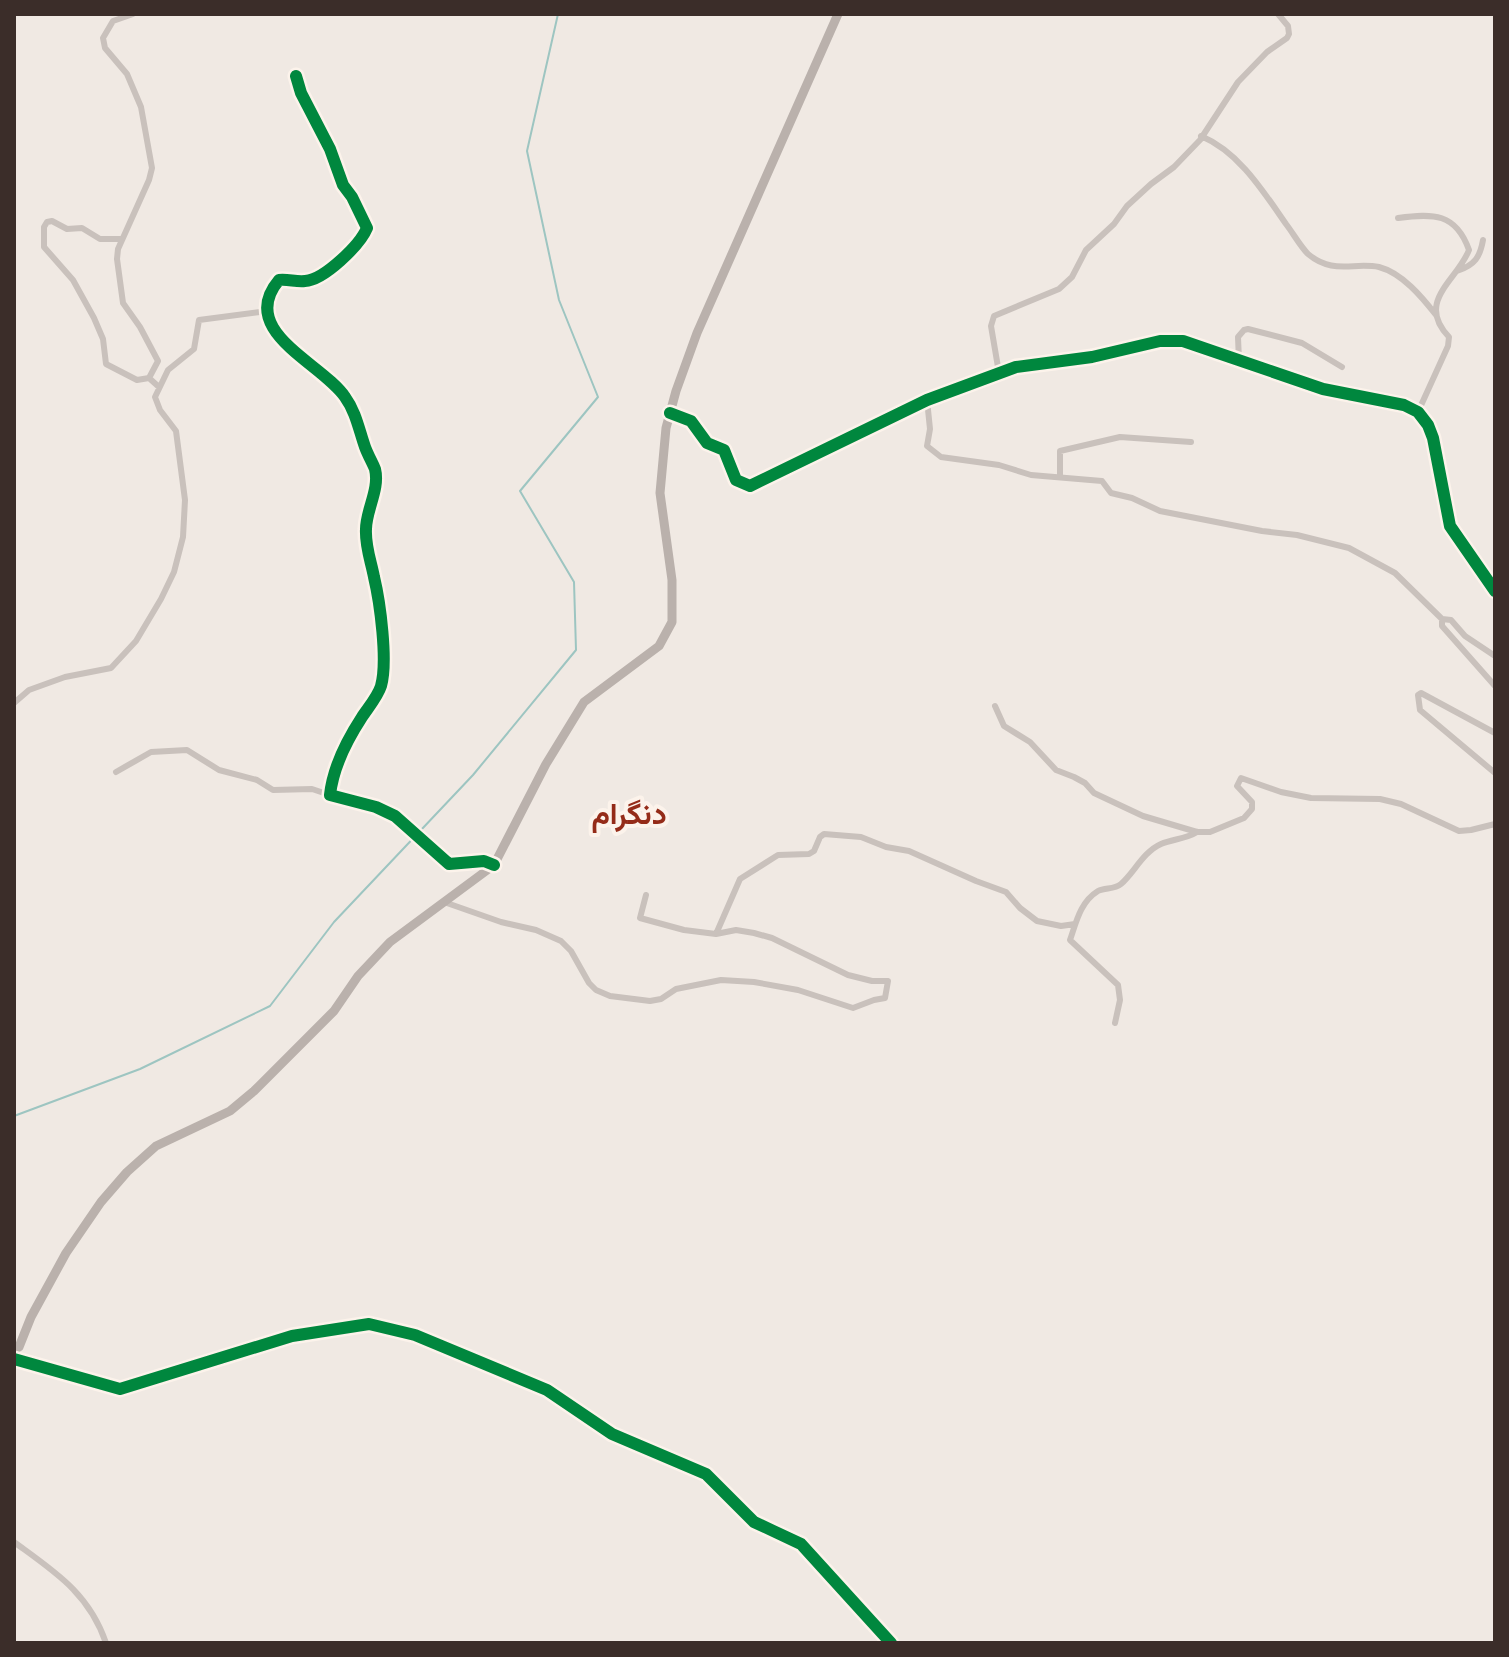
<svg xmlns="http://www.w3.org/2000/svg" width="1509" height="1657" viewBox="0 0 1509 1657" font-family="'IBM Plex Sans',Vazirmatn,sans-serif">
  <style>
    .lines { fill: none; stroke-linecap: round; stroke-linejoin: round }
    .stream { stroke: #9dc5c1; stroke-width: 2 }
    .street { stroke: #c9c1bc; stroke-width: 6 }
    .secondary { stroke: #bab1ac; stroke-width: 9 }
    .cycleway-casing { stroke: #fcf3eb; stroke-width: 17 }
    .cycleway { stroke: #00873e; stroke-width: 12 }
    .labels { text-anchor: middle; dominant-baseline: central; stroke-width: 8; stroke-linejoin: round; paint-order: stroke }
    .quarter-label { font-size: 30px; font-weight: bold; fill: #942b18; stroke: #fcf3eb }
  </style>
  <rect width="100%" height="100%" fill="#f0e9e3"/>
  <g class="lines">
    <path class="stream" d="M14,1116L140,1069L270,1006L334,922L473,775L576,650L574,582L520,491L598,397L559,300L527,151L558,14"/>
    <path class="street" d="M133,14L113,21L103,38L105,48L127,74L141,107L152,168L149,180L118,249L117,259L123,303L140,327L158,361L149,378
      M296,76L301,93L330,149L343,185L352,197L367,228C360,245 324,280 305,281C296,282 288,279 279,280C236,331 322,363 345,397C356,412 359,430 365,447C368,455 372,462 375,469C380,489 366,510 366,529C365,546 371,561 374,577C380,602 388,661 381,686C378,696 368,708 362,717C347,740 333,767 330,795L376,807L395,816L449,864L484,861L494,865
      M1201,136C1239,152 1263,191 1286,224C1293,233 1300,246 1308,254C1333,275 1353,262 1379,267C1402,273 1422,297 1436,315
      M1398,218C1433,213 1456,213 1469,250C1457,281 1415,301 1449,337L1448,346L1418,412
      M122,239H100L82,228L67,229L52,221L47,222L44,227V247L73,280L94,318L103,339L106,364L137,380L149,378L159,387
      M1457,271C1475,265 1480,257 1483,240
      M1239,361L1238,337L1244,330L1248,329L1302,343L1342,367
      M999,373L991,326L994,316L1059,289L1072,277L1086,250L1114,224L1127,206L1151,184L1174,167L1200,140L1238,82L1267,52L1287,38L1289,34L1288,26L1278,14
      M927,400L930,429L927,446L941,457L999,465L1031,475L1102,481L1111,493L1132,498L1160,511L1262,531L1297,535L1349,548L1395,573L1442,619
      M670,413L691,421L707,443L724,450L736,480L750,486L927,400L1016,367L1092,357L1160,341H1183L1323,389L1404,405L1418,412L1428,425L1433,438L1450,526L1495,591
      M1060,477V451L1120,437L1191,442
      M1495,656L1465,636L1451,620L1442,619V626L1495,686
      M14,703L29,690L65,677L111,668L136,641L161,599L174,572L183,537L185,500L176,431L160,410L155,397L168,370L194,349L199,320L268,311
      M995,706L1004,726L1030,742L1056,770L1074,777L1085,783L1094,793L1143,816L1197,832H1210L1244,818L1252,809V802L1237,786L1241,778L1281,792L1311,798L1380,799L1401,804L1459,831L1471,830L1495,824
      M1495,733L1421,693L1418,695L1420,710L1495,773
      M116,772L151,752L187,750L219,770L257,780L273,790L312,789L330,795
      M444,902L501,922L536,930L561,941L571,951L589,983L596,990L610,996L650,1001L661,999L676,989L721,980L754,982L798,990L853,1008L874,1000L885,998L888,981H872L848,975L772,938L754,933L736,930L716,934L684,930L640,918L646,895
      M716,934L740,879L778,855L809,854L814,851L820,837L824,834L861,837L886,847L909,851L976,881L1006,892L1020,908L1037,921L1061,926L1075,924
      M1115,1023L1120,1000L1118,985L1070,940C1076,923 1080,902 1098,891C1105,887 1114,890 1121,884C1134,873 1143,852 1161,844C1173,839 1186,839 1197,832
      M14,1359L120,1389L292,1336L369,1324L415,1335L547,1390L612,1434L706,1474L754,1522L801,1544L891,1643
      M14,1542C55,1572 89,1593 106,1643"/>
    <path class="secondary" d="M14,1350L19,1347L31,1317L66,1253L101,1202L127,1172L156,1146L230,1111L254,1091L334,1011L358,976L390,942L494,865L546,764L584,702L659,646L672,622V580L660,493L666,428L676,391L697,333L838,14"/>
    <defs>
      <path id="cycleway" d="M296,76L301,93L330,149L343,185L352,197L367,228C360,245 324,280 305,281C296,282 288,279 279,280C236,331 322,363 345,397C356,412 359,430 365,447C368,455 372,462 375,469C380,489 366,510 366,529C365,546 371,561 374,577C380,602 388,661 381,686C378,696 368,708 362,717C347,740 333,767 330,795L376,807L395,816L449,864L484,861L494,865
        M670,413L691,421L707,443L724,450L736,480L750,486L927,400L1016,367L1092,357L1160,341H1183L1323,389L1404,405L1418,412L1428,425L1433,438L1450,526L1495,591
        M14,1359L120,1389L292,1336L369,1324L415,1335L547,1390L612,1434L706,1474L754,1522L801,1544L891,1643"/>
    </defs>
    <use href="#cycleway" class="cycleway-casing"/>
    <use href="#cycleway" class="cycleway"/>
  </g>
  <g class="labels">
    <g class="quarter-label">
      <text x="629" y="812">دنگرام</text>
    </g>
  </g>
  <rect width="1509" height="1657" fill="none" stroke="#3b2d29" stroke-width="32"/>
</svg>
